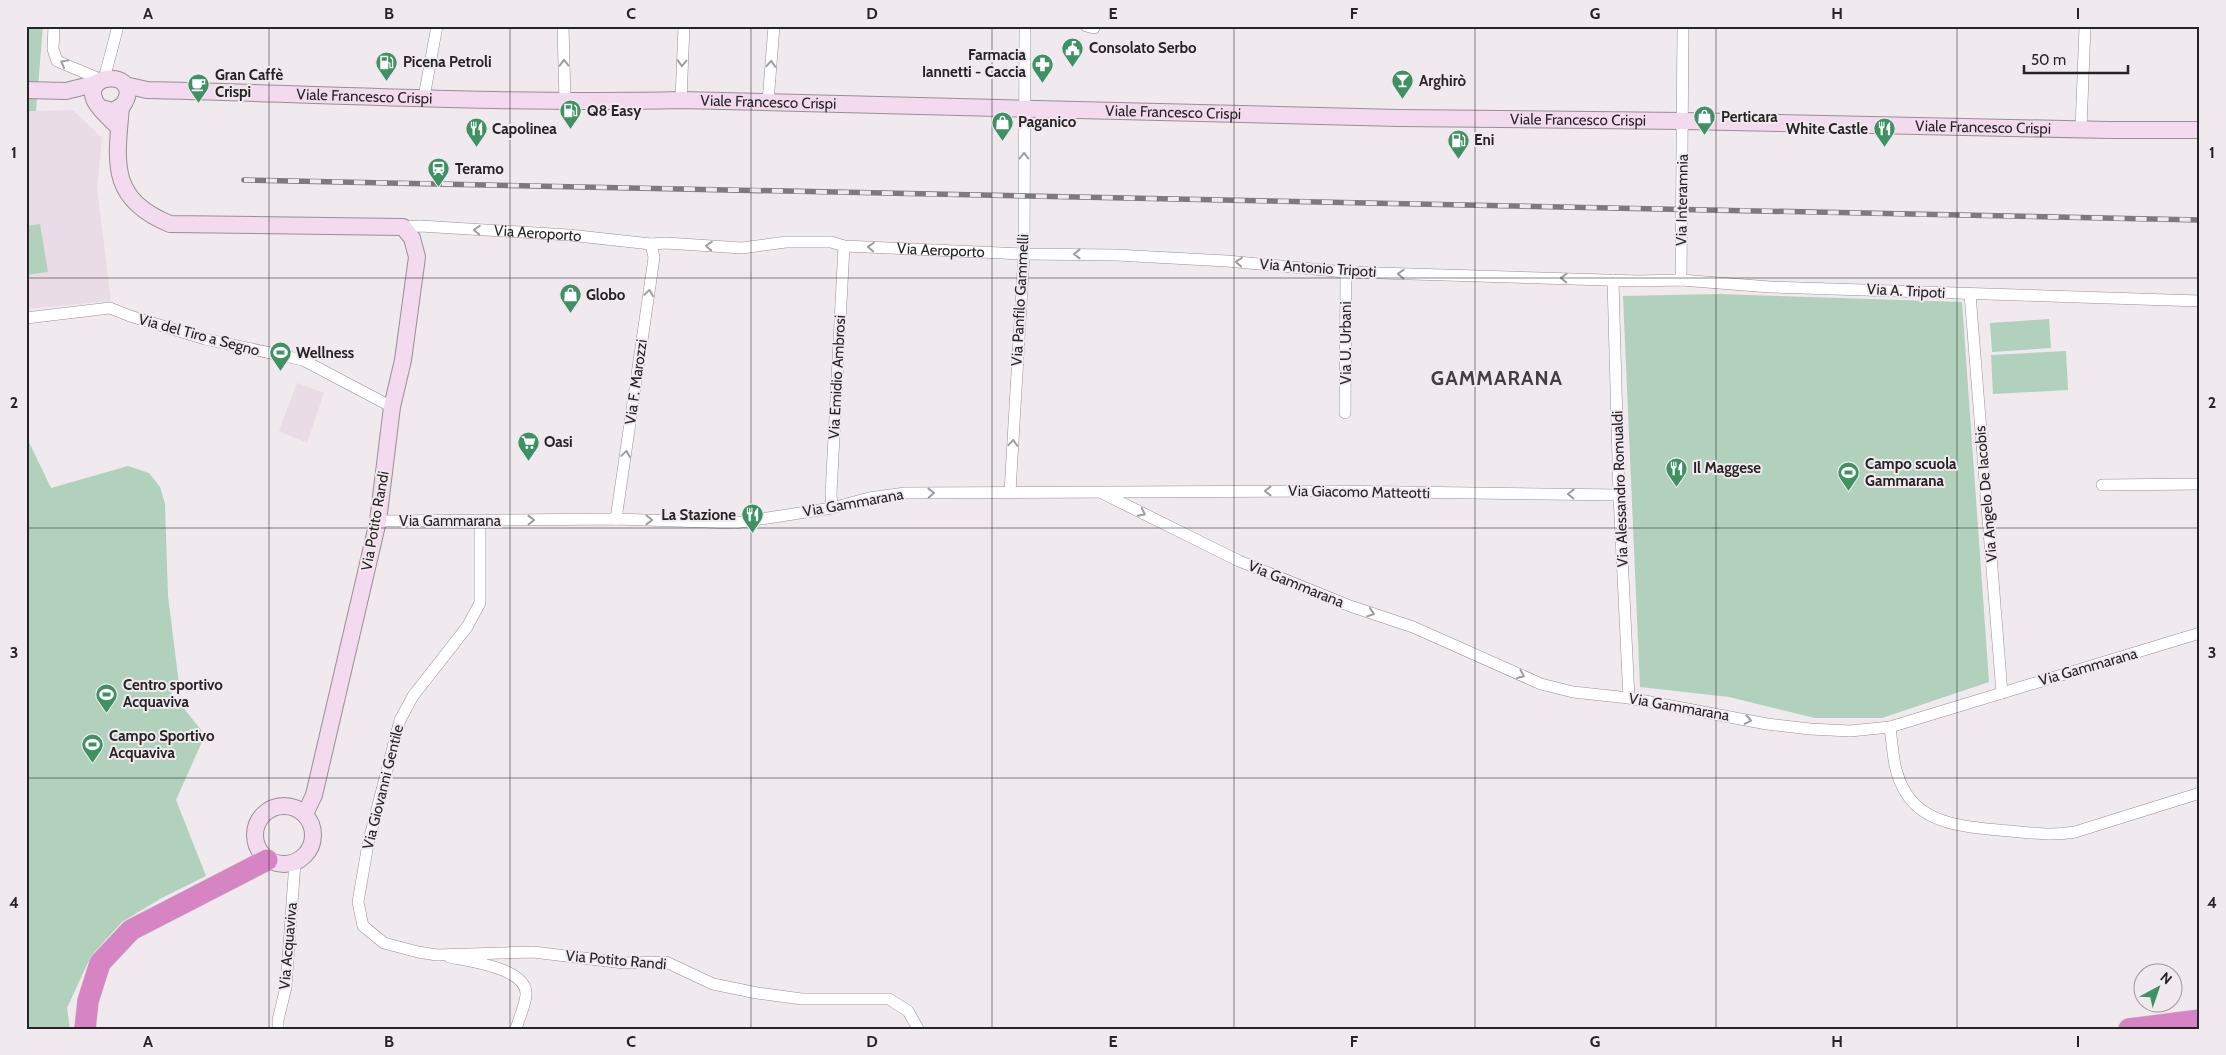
<svg xmlns="http://www.w3.org/2000/svg" width="2226" height="1055" viewBox="0 0 2226 1055" font-family="Cabin,sans-serif">
  <style>
    .built { fill: #eadce6 }
    .green { fill: #b1d1bc }
    .lines { fill: none; stroke-linecap: round; stroke-linejoin: round }
    .street-casing { stroke: #969094; stroke-width: 12 }
    .secondary-casing { stroke: #969094; stroke-width: 18 }
    .highway-casing { stroke: #c7c6c7; stroke-width: 22 }
    .street { stroke: #fff; stroke-width: 11 }
    .secondary { stroke: #f3daee; stroke-width: 16 }
    .highway { stroke: #d784c5; stroke-width: 21 }
    .rail-casing { stroke: #7e797c; stroke-width: 5.5 }
    .rail { stroke: #f0e9ee; stroke-width: 4; stroke-dasharray: 11; stroke-linecap: butt }
    .oneway { stroke: #9e9c9d }
    .grid { fill: none; stroke: #272426; stroke-width: 1; stroke-opacity: 0.55 }
    .labels { text-anchor: middle; dominant-baseline: central; stroke-width: 4; stroke-linejoin: round; paint-order: stroke }
    .poi-label { font-size: 15px; font-weight: bold; fill: #272426; stroke: #f0e9ee; text-anchor: start }
    .street-label { font-size: 15px; fill: #272426; stroke: #f0e9ee }
    .district-label { font-size: 20px; font-weight: bold; letter-spacing: 1px; fill: #433e41; stroke: #f0e9ee }
    .neatline { fill: none; stroke: #272426; stroke-width: 2 }
    .grid-label { font-size: 16px; text-anchor: middle; font-weight: bold; fill: #272426 }
  </style>
  <rect width="100%" height="100%" fill="#f0e9ee"/>
  <path class="built" d="M73,110L102,138L97,188L111,301L26,309V111Z
    M297,383L324,393L307,443L279,431Z"/>
  <path class="green" d="M26,26H43L36,111H26Z
    M40,224L48,272L26,275V226Z
    M1718,294L1962,302L1989,682L1882,718H1815L1729,697L1640,687L1623,296Z
    M2049,319L2051,348L1992,352L1990,323Z
    M2066,351L2068,390L1993,394L1991,355Z
    M26,436L51,488L128,466L149,473L160,487L165,504L168,596L179,684L170,691L205,735L176,800L206,876L160,899L122,922L91,956L67,1008L70,1029H26Z"/>
  <g class="lines">
    <defs>
      <g id="street">
        <path d="M54,26L53,49L57,61L102,80"/>
        <path d="M563,26L565,101"/>
        <path d="M1086,26L1094,28"/>
        <path d="M104,79L118,26"/>
        <path d="M424,97L437,26"/>
        <path d="M681,100L684,26"/>
        <path d="M768,102L774,26"/>
        <path d="M2081,129L2085,26"/>
        <path id="s1" d="M403,227L420,226L569,235L651,244L666,243L742,248L786,242H831L844,246L1024,254L1116,255L1227,261L1346,272L1638,281L1681,280L1770,287L2200,301"/>
        <path d="M1613,280L1619,495L1629,698"/>
        <path d="M1681,280L1683,26"/>
        <path d="M1970,294L2002,693"/>
        <path d="M26,318L110,308L130,316L205,339L303,360L392,407"/>
        <path d="M1345,413L1346,272"/>
        <path d="M2102,485L2200,484"/>
        <path d="M1010,492L1024,254L1025,26"/>
        <path d="M1102,493L1239,561L1350,606L1413,627L1541,684L1573,692L1629,698L1767,724L1810,729L1850,731L1890,727L2200,633"/>
        <path d="M832,508L831,494L844,246"/>
        <path d="M616,519L653,265L654,257L651,244"/>
        <path d="M378,521L616,519L735,523L832,508L869,498L905,493L1330,491L1619,495"/>
        <path d="M480,521V603L467,627L413,696L400,720L368,844L358,902L363,926L384,943L418,952L437,955L533,952L624,963L666,962L713,984L757,993L802,999H889L908,1011L918,1029"/>
        <path d="M1890,727C1893,750 1893,773 1906,793C1926,827 1976,828 2010,831C2033,833 2053,836 2075,832L2200,793"/>
        <path d="M449,957C468,961 528,968 526,995C525,1006 519,1018 516,1029"/>
        <path d="M278,1029V1020L286,987L295,862"/>
      </g>
      <g id="secondary">
        <path id="s2" d="M125,85L147,90C325,94 503,104 681,100L1399,118L1683,121L2109,130H2200"/>
        <path d="M26,90L66,91L98,83"/>
        <path d="M121,107C116,163 109,199 170,224L403,227L412,238L417,257L403,360L392,407L378,521L314,795L305,814"/>
        <path d="M101,108L113,111L123,105C145,71 81,70 95,101C100,111 112,120 119,128"/>
        <circle cx="284" cy="835" r="29"/>
      </g>
      <path id="highway" d="M85,1029L88,1001L100,963L131,930L267,860
        M2129,1029L2200,1020"/>
    </defs>
    <use href="#street" class="street-casing"/>
    <use href="#secondary" class="secondary-casing"/>
    <use href="#highway" class="highway-casing"/>
    <use href="#street" class="street"/>
    <use href="#secondary" class="secondary"/>
    <use href="#highway" class="highway"/>
    <defs>
      <path id="rail" d="M244,180L2200,220"/>
    </defs>
    <use href="#rail" class="rail-casing"/>
    <use href="#rail" class="rail"/>
  </g>
  <defs><path id="oneway-chevron" d="M-2-3.5L2.5 0L-2 3.5" fill="none" stroke-width="1.6" stroke-linecap="round" stroke-linejoin="round" transform="scale(1.25)"/></defs>
  <g class="oneway">
    <use href="#oneway-chevron" transform="translate(64 63) rotate(-151)"/>
    <use href="#oneway-chevron" transform="translate(564 63) rotate(-91)"/>
    <use href="#oneway-chevron" transform="translate(682 63) rotate(92)"/>
    <use href="#oneway-chevron" transform="translate(771 64) rotate(-86)"/>
    <use href="#oneway-chevron" transform="translate(1024 156) rotate(-90)"/>
    <use href="#oneway-chevron" transform="translate(477 230) rotate(-176)"/>
    <use href="#oneway-chevron" transform="translate(709 246) rotate(-176)"/>
    <use href="#oneway-chevron" transform="translate(871 247) rotate(-177)"/>
    <use href="#oneway-chevron" transform="translate(1077 254) rotate(-180)"/>
    <use href="#oneway-chevron" transform="translate(1239 262) rotate(-175)"/>
    <use href="#oneway-chevron" transform="translate(1401 274) rotate(-178)"/>
    <use href="#oneway-chevron" transform="translate(1564 278) rotate(-178)"/>
    <use href="#oneway-chevron" transform="translate(649 293) rotate(-82)"/>
    <use href="#oneway-chevron" transform="translate(1013 443) rotate(-86)"/>
    <use href="#oneway-chevron" transform="translate(626 454) rotate(-82)"/>
    <use href="#oneway-chevron" transform="translate(1268 491) rotate(-180)"/>
    <use href="#oneway-chevron" transform="translate(931 493) rotate(-1)"/>
    <use href="#oneway-chevron" transform="translate(1571 494) rotate(-179)"/>
    <use href="#oneway-chevron" transform="translate(1142 513) rotate(27)"/>
    <use href="#oneway-chevron" transform="translate(531 520) rotate(-1)"/>
    <use href="#oneway-chevron" transform="translate(649 520) rotate(1)"/>
    <use href="#oneway-chevron" transform="translate(1371 613) rotate(18)"/>
    <use href="#oneway-chevron" transform="translate(1521 675) rotate(24)"/>
    <use href="#oneway-chevron" transform="translate(1748 720) rotate(11)"/>
  </g>
  <path class="grid" d="M269,26V1029M510,26V1029M751,26V1029M992,26V1029M1234,26V1029M1475,26V1029M1716,26V1029M1957,26V1029M26,278H2200M26,528H2200M26,778H2200"/>
  <defs>
    <symbol id="civic-pin" viewBox="-11 -11 22 30"><path d="M0 17L-7.5 6A9.5 9.5 0 1 1 7.5 6Z" fill="#3e9162" stroke="#f0e9ee"/><path d="M-.6-6.5H3V-4.5H.6V-3L4-1V1h2V6H-6V1h2V-1L-.6-3ZM-1.2 2.5V6h2.4V2.5Z" fill="#fff"/></symbol>
    <symbol id="fuel-pin" viewBox="-11 -11 22 30"><path d="M0 17L-7.5 6A9.5 9.5 0 1 1 7.5 6Z" fill="#3e9162" stroke="#f0e9ee"/><path d="M-5.5-6h7V0h2V4h1.3V-2.5L3-4.5l.8-.8L6-3V5H2.5V1h-1V6h-7ZM-4.2-4.7v3.2H.2V-4.7Z" fill="#fff"/></symbol>
    <symbol id="pharmacy-pin" viewBox="-11 -11 22 30"><path d="M0 17L-7.5 6A9.5 9.5 0 1 1 7.5 6Z" fill="#3e9162" stroke="#f0e9ee"/><path d="M-2-6h4v4h4v4h-4v4h-4v-4h-4v-4h4Z" fill="#fff"/></symbol>
    <symbol id="bar-pin" viewBox="-11 -11 22 30"><path d="M0 17L-7.5 6A9.5 9.5 0 1 1 7.5 6Z" fill="#3e9162" stroke="#f0e9ee"/><path d="M-6-5H6L.8 .8V4.5H3.5V6h-7V4.5H-.8V.8Z" fill="#fff"/></symbol>
    <symbol id="cafe-pin" viewBox="-11 -11 22 30"><path d="M0 17L-7.5 6A9.5 9.5 0 1 1 7.5 6Z" fill="#3e9162" stroke="#f0e9ee"/><path d="M-5.5-4.5H6V0H3Q3 3.5 0 3.5H-2.5Q-5.5 3.5-5.5 0ZM3-3.2v2h1.7v-2ZM-6 4.5H4V6H-6Z" fill="#fff"/></symbol>
    <symbol id="shop-pin" viewBox="-11 -11 22 30"><path d="M0 17L-7.5 6A9.5 9.5 0 1 1 7.5 6Z" fill="#3e9162" stroke="#f0e9ee"/><path d="M-5-2.5h2.3a2.7 3.5 0 0 1 5.4 0H5L5.5 6h-11ZM-1.5-2.5h3a1.5 2.3 0 0 0-3 0Z" fill="#fff"/></symbol>
    <symbol id="restaurant-pin" viewBox="-11 -11 22 30"><path d="M0 17L-7.5 6A9.5 9.5 0 1 1 7.5 6Z" fill="#3e9162" stroke="#f0e9ee"/><path d="M-5-6h1v4h1v-4h1v4h1v-4h1v5L-1.5 .5V6h-2V.5L-5-1ZM5-6V6H3V1.5H1.5Q1.5-4 5-6Z" fill="#fff"/></symbol>
    <symbol id="station-pin" viewBox="-11 -11 22 30"><path d="M0 17L-7.5 6A9.5 9.5 0 1 1 7.5 6Z" fill="#3e9162" stroke="#f0e9ee"/><path d="M-3-6H3Q5-6 5-4V2Q5 4 3 4L4.5 6H3L1.5 4h-3L-3 6H-4.5L-3 4Q-5 4-5 2V-4Q-5-6-3-6ZM-3.5-4v3h7v-3ZM-3.5 1v1.5H-2V1ZM2 1v1.5H3.5V1Z" fill="#fff"/></symbol>
    <symbol id="stadium-pin" viewBox="-11 -11 22 30"><path d="M0 17L-7.5 6A9.5 9.5 0 1 1 7.5 6Z" fill="#3e9162" stroke="#f0e9ee"/><path d="M0-5a6.5 5 0 1 0 0 10a6.5 5 0 1 0 0-10ZM-3.5-1.8h7v3.6h-7Z" fill="#fff"/></symbol>
    <symbol id="supermarket-pin" viewBox="-11 -11 22 30"><path d="M0 17L-7.5 6A9.5 9.5 0 1 1 7.5 6Z" fill="#3e9162" stroke="#f0e9ee"/><path d="M-6-5.5h2.5l.6 2H6L4.5 2H-2.5L-4.4-4H-6ZM-1.5 3.2a1.3 1.3 0 1 0 .1 0ZM3 3.2a1.3 1.3 0 1 0 .1 0Z" fill="#fff"/></symbol>
  </defs>
  <g fill-rule="evenodd">
    <use href="#civic-pin" x="1060" y="36" width="25" height="34"/>
    <use href="#fuel-pin" x="374" y="50" width="25" height="34"/>
    <use href="#pharmacy-pin" x="1030" y="52" width="25" height="34"/>
    <use href="#bar-pin" x="1390" y="68" width="25" height="34"/>
    <use href="#cafe-pin" x="186" y="72" width="25" height="34"/>
    <use href="#fuel-pin" x="558" y="98" width="25" height="34"/>
    <use href="#shop-pin" x="1692" y="104" width="25" height="34"/>
    <use href="#shop-pin" x="990" y="110" width="25" height="34"/>
    <use href="#restaurant-pin" x="464" y="116" width="25" height="34"/>
    <use href="#restaurant-pin" x="1872" y="116" width="25" height="34"/>
    <use href="#fuel-pin" x="1446" y="128" width="25" height="34"/>
    <use href="#station-pin" x="426" y="156" width="25" height="34"/>
    <use href="#shop-pin" x="558" y="282" width="25" height="34"/>
    <use href="#stadium-pin" x="268" y="340" width="25" height="34"/>
    <use href="#supermarket-pin" x="516" y="430" width="25" height="34"/>
    <use href="#restaurant-pin" x="1664" y="456" width="25" height="34"/>
    <use href="#stadium-pin" x="1836" y="460" width="25" height="34"/>
    <use href="#restaurant-pin" x="740" y="502" width="25" height="34"/>
    <use href="#stadium-pin" x="94" y="682" width="25" height="34"/>
    <use href="#stadium-pin" x="80" y="732" width="25" height="34"/>
  </g>
  <g class="labels">
    <g class="poi-label">
      <text x="1089" y="48">Consolato Serbo</text>
      <text x="1026" y="55" text-anchor="end">Farmacia<tspan x="1026" dy="17">Iannetti - Caccia</tspan></text>
      <text x="403" y="62">Picena Petroli</text>
      <text x="215" y="75">Gran Caffè<tspan x="215" dy="17">Crispi</tspan></text>
      <text x="1419" y="81">Arghirò</text>
      <text x="587" y="111">Q8 Easy</text>
      <text x="1721" y="117">Perticara</text>
      <text x="1018" y="122">Paganico</text>
      <text x="492" y="129">Capolinea</text>
      <text x="1868" y="129" text-anchor="end">White Castle</text>
      <text x="1474" y="140">Eni</text>
      <text x="455" y="169">Teramo</text>
      <text x="586" y="295">Globo</text>
      <text x="296" y="353">Wellness</text>
      <text x="544" y="442">Oasi</text>
      <text x="1865" y="464">Campo scuola<tspan x="1865" dy="17">Gammarana</tspan></text>
      <text x="1693" y="468">Il Maggese</text>
      <text x="736" y="515" text-anchor="end">La Stazione</text>
      <text x="123" y="685">Centro sportivo<tspan x="123" dy="17">Acquaviva</tspan></text>
      <text x="109" y="736">Campo Sportivo<tspan x="109" dy="17">Acquaviva</tspan></text>
    </g>
    <g class="street-label">
      <text stroke="none"><textPath href="#s2" startOffset="240">Viale Francesco Crispi</textPath></text>
      <text stroke="none"><textPath href="#s2" startOffset="644">Viale Francesco Crispi</textPath></text>
      <text stroke="none"><textPath href="#s2" startOffset="1049">Viale Francesco Crispi</textPath></text>
      <text stroke="none"><textPath href="#s2" startOffset="1454">Viale Francesco Crispi</textPath></text>
      <text stroke="none"><textPath href="#s2" startOffset="1859">Viale Francesco Crispi</textPath></text>
      <text transform="translate(1682 200) rotate(-89)">Via Interamnia</text>
      <text stroke="none"><textPath href="#s1" startOffset="135">Via Aeroporto</textPath></text>
      <text stroke="none"><textPath href="#s1" startOffset="540">Via Aeroporto</textPath></text>
      <text transform="translate(1318 268) rotate(4)">Via Antonio Tripoti</text>
      <text transform="translate(1906 291) rotate(3)">Via A. Tripoti</text>
      <text transform="translate(1020 300) rotate(-87)">Via Panfilo Gammelli</text>
      <text transform="translate(199 335) rotate(15)">Via del Tiro a Segno</text>
      <text transform="translate(1346 343) rotate(-90)">Via U. Urbani</text>
      <text transform="translate(837 377) rotate(-87)">Via Emidio Ambrosi</text>
      <text transform="translate(636 382) rotate(-82)">Via F. Marozzi</text>
      <text transform="translate(1620 489) rotate(-92)">Via Alessandro Romualdi</text>
      <text transform="translate(1359 492) rotate(1)">Via Giacomo Matteotti</text>
      <text transform="translate(1986 494) rotate(-95)">Via Angelo De Iacobis</text>
      <text transform="translate(853 503) rotate(-10)">Via Gammarana</text>
      <text transform="translate(375 521) rotate(-80)">Via Potito Randi</text>
      <text x="450" y="521">Via Gammarana</text>
      <text transform="translate(1296 584) rotate(22)">Via Gammarana</text>
      <text transform="translate(2088 667) rotate(-16)">Via Gammarana</text>
      <text transform="translate(1679 707) rotate(10)">Via Gammarana</text>
      <text transform="translate(383 787) rotate(-76)">Via Giovanni Gentile</text>
      <text transform="translate(288 946) rotate(-85)">Via Acquaviva</text>
      <text transform="translate(616 960) rotate(5)">Via Potito Randi</text>
    </g>
    <g class="district-label">
      <text x="1497" y="378">GAMMARANA</text>
    </g>
  </g>
  <rect width="2226" height="1055" fill="none" stroke="#f0e9ee" stroke-width="55"/>
  <g transform="translate(2158 988) rotate(40)"><circle r="24" fill="#f0e9ee" stroke="#a09a9e"/>
  <path d="M0-4L9 19L0 12L-9 19Z" fill="#3e9162"/>
  <text y="-8" font-size="14" font-weight="bold" text-anchor="middle" fill="#272426">N</text>
  </g>
  <path d="M2024 65v8h104v-8" fill="none" stroke="#272426" stroke-width="2.5"/>
  <text x="2031" y="65" font-size="15" fill="#272426" stroke="#f0e9ee" stroke-width="4" paint-order="stroke">50 m</text>
  <rect x="28" y="28" width="2170" height="1000" class="neatline"/>
  <g class="grid-label">
    <text x="148" y="19">A</text>
    <text x="389" y="19">B</text>
    <text x="631" y="19">C</text>
    <text x="872" y="19">D</text>
    <text x="1113" y="19">E</text>
    <text x="1354" y="19">F</text>
    <text x="1595" y="19">G</text>
    <text x="1837" y="19">H</text>
    <text x="2078" y="19">I</text>
    <text x="14" y="158">1</text>
    <text x="2212" y="158">1</text>
    <text x="14" y="408">2</text>
    <text x="2212" y="408">2</text>
    <text x="14" y="658">3</text>
    <text x="2212" y="658">3</text>
    <text x="14" y="908">4</text>
    <text x="2212" y="908">4</text>
    <text x="148" y="1047">A</text>
    <text x="389" y="1047">B</text>
    <text x="631" y="1047">C</text>
    <text x="872" y="1047">D</text>
    <text x="1113" y="1047">E</text>
    <text x="1354" y="1047">F</text>
    <text x="1595" y="1047">G</text>
    <text x="1837" y="1047">H</text>
    <text x="2078" y="1047">I</text>
  </g>
</svg>
